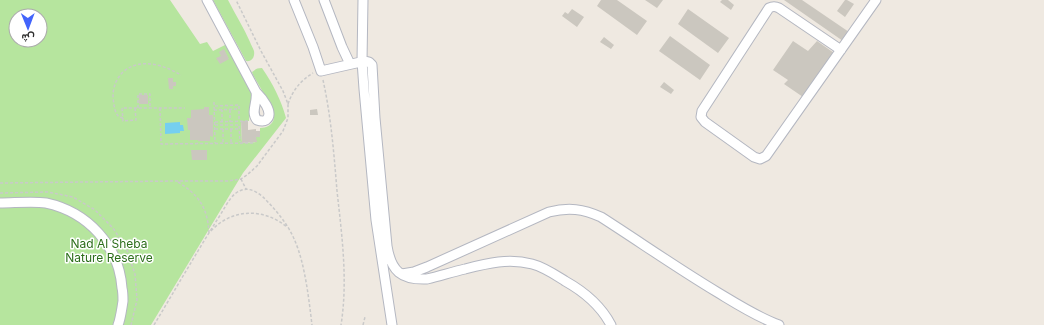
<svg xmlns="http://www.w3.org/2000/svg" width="1044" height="325" viewBox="0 0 1044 325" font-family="Inter,Vazirmatn,sans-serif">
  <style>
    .green { fill: #b6e59e; fill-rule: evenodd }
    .water { fill: #75cff0 }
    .building { fill: #cbc7bf }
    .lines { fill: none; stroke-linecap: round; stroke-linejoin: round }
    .minor-casing { stroke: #b4b7c1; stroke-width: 11 }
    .path { stroke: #c9c9c9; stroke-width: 1.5; stroke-dasharray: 3 2; stroke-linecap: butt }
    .minor { stroke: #fff; stroke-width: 9 }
    .labels { text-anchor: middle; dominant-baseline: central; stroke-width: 3; stroke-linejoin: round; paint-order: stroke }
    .park-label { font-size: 12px; fill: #2c6e1b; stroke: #fff }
  </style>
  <rect width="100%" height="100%" fill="#efe9e1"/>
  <path class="green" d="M0,0H170L200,44L207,42L213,51L227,44L253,94V104L250,112L249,117V121H241L242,143L256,142V137L260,136V128C266,128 273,125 274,118C274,109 258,84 253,75L252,72C256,69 257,68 262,68C273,84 281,100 286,118L243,173L151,325H0ZM16,16H40V40H16Z
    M213,0H228C235,14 244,28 250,42C251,45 253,48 254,51C255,57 252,62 246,61Z"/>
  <path class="water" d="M180,122V125H183L184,131H180V133L165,134V123Z"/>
  <path class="building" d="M601,0H617L647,21L637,35L597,6Z
    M645,0H663L657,8Z
    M722,0H728L734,5L731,10L720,2Z
    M784,0H802L849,32L843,41Z
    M845,0H847L854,4L845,17L837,11Z
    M572,9L584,17L577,27L562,16L565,12L568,14Z
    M688,9L729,38L718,53L678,24Z
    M670,36L710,65L700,80L659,51Z
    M604,37L614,45L611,49L600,42Z
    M793,41L808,51L817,41L834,53L803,97L784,84L788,80L773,70Z
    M224,49L229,59L220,64L216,58L221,56L219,52Z
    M168,78H173V82H176V86H173V89H169Z
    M664,82L674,90L671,94L660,87Z
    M139,95H148V104H139Z
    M204,107H209V115H213V137L210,136V141H198V140H190V130H188L187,118H191V110L204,109Z
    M317,109L318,115H310V110Z
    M241,121H248V130L256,129V131H260V137H256L257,142L242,143Z
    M191,150H207V160H192Z"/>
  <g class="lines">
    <defs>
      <path id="minor" d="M207,0L256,92C261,97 275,113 266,120C263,122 260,121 257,120C250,112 258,102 256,92
        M294,0L313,47L321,71L365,61L369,62L372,65L375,118L387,246C391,271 401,280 427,279C440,276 452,272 465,269C488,263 509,258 532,264C544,267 554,274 565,281C583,291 601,306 611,325
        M324,0L342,47L350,64
        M363,0L362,61L364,89L376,220L392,325
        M841,50L779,8C775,6 773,6 769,8L702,111L701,117L705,122L754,157L760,159L766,156L876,0
        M0,203C14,203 33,201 46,203C88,212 119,246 122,288C123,292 123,297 123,301C122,308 121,315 119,322L118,325
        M402,274L414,272L427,267L549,212C569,207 583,209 601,217C640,242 677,268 717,292C737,304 757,317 779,325"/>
    </defs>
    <use href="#minor" class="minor-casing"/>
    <path class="path" d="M323,80C331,116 334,154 337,191C342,236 348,281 341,325
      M214,102L215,143
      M288,104C293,90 300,81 313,73
      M215,106L239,105V121
      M135,108L136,120L123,121L122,108H185
      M138,108V94H150V108
      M160,108L161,144L254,143
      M214,110L239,109
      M230,110V122
      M123,118L119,117C114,112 114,104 113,97C113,87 116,79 123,72C140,57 164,65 181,75
      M215,122L249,121
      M222,122V110
      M215,125H239L240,142
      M215,129H239
      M223,129V143
      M231,129V143
      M241,179L246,189
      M178,182C199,195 208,208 209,234
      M0,183L176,181H228L241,179L247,175L257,166L283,131L288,118V104L283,91L261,51L236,0
      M0,193L48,192L73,197L95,210L113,228L127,250L135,274L137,300L131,325
      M211,231C232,208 264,208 287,227
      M154,325C175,290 195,255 217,220C222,213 229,198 236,193C246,186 255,190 263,197C276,210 288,224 295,241C305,264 309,300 312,325
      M363,325L365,317"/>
    <use href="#minor" class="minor"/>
  </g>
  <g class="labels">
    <g class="park-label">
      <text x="109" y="243">Nad Al Sheba<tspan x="109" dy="14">Nature Reserve</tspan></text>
    </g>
  </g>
  <g transform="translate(28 28) rotate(179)"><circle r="19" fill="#ffffff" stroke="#ababab"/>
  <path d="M0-3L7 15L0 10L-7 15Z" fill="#4264fb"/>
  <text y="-6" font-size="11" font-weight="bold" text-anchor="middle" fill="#2e2e2e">ش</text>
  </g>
</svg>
